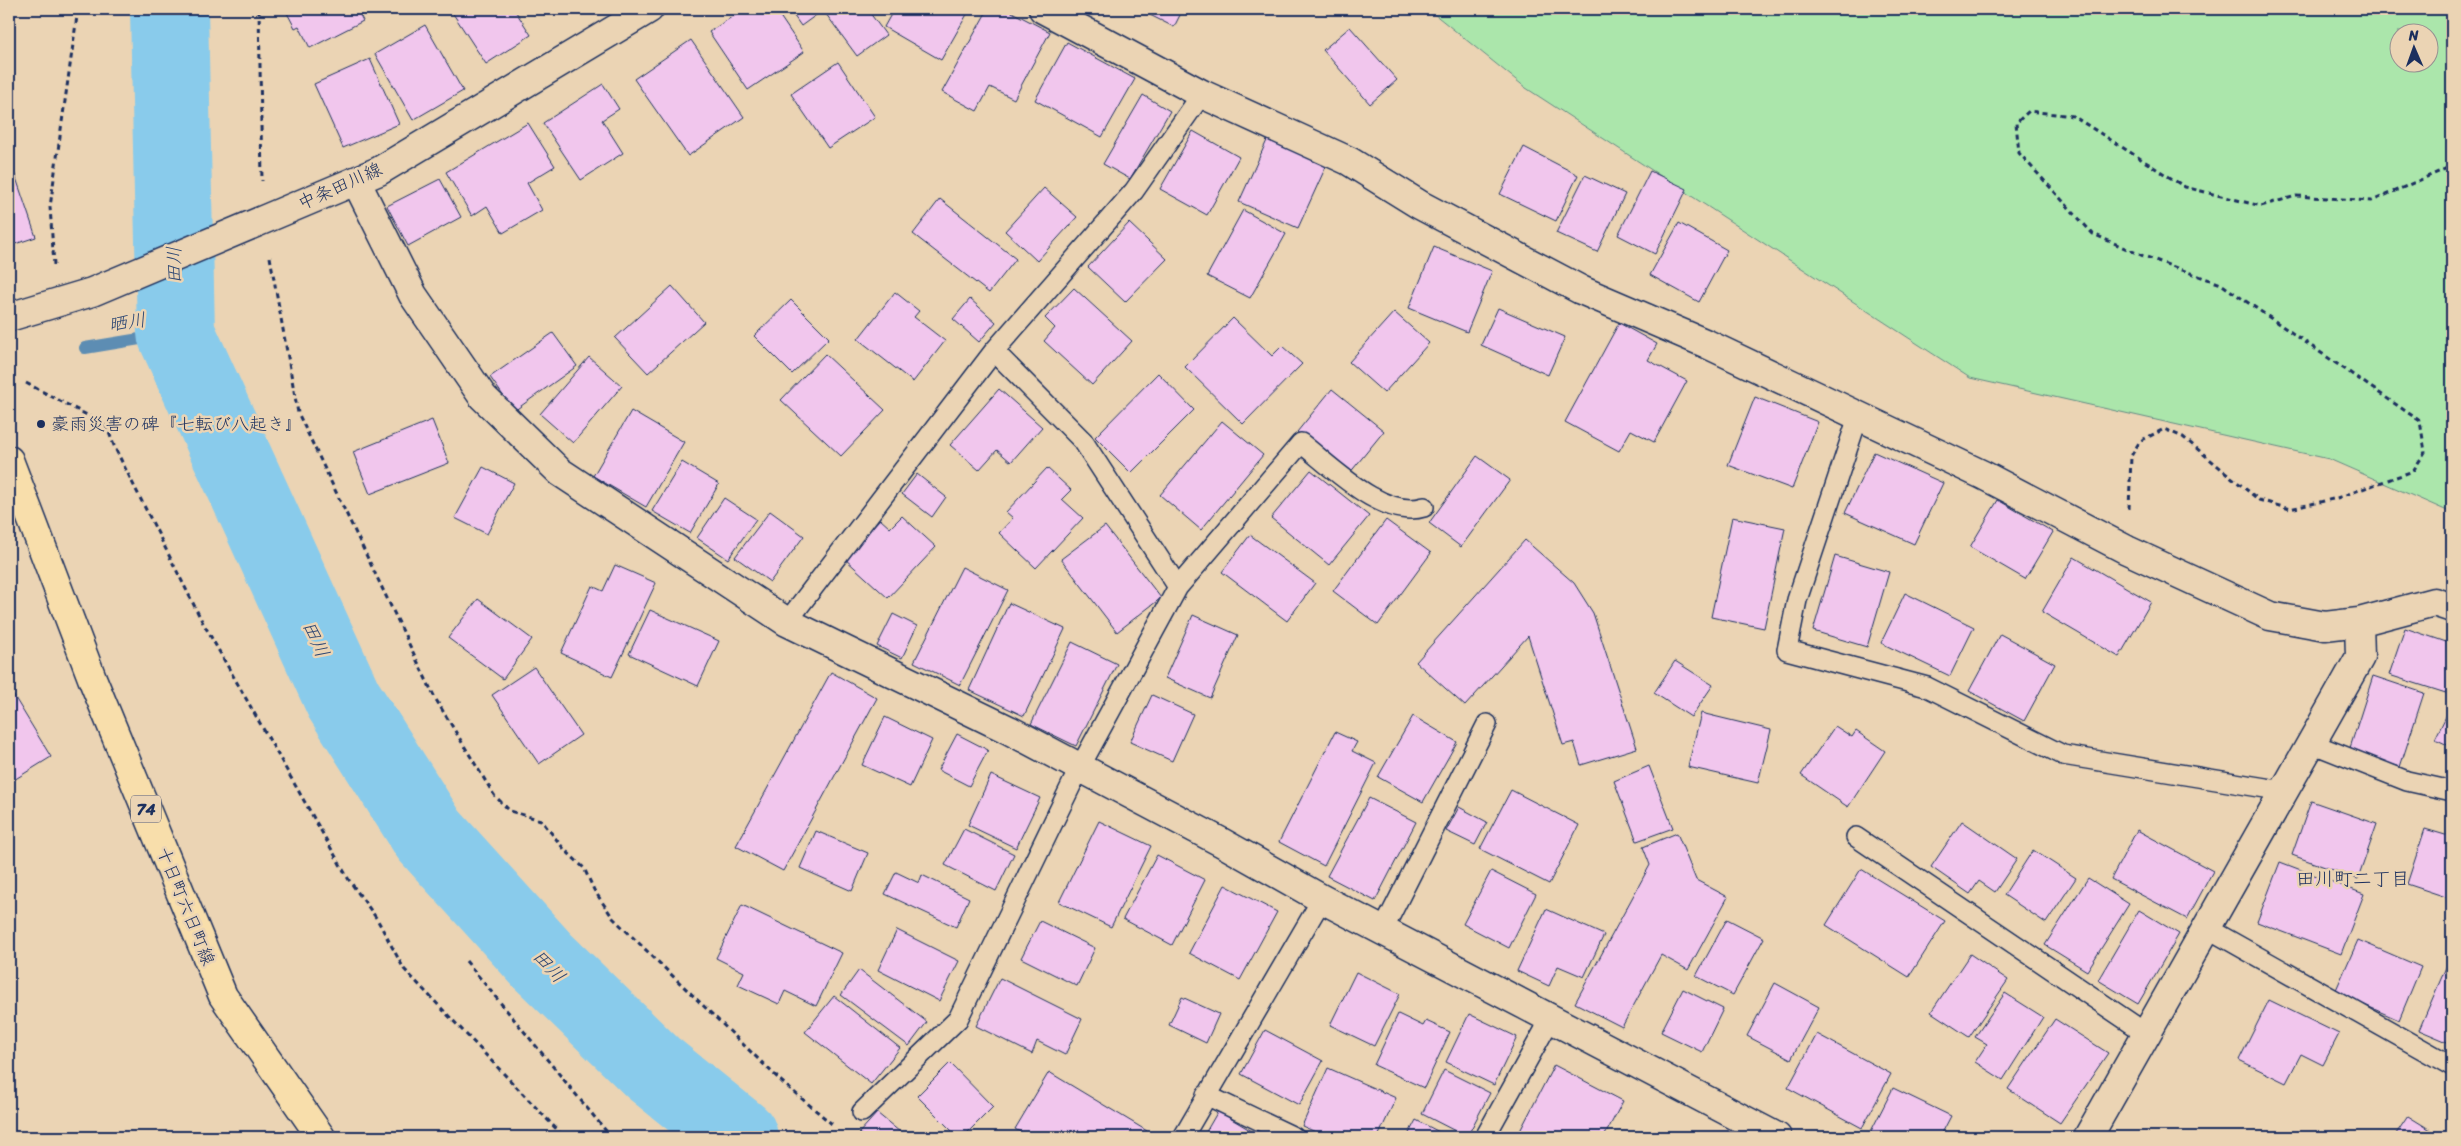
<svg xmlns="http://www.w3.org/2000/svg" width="2461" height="1146" viewBox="0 0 2461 1146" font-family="Sriracha,'Klee One',sans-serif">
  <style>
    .green { fill: #abe6ab; stroke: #638a84; fill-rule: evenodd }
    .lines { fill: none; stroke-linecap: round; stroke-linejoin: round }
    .stream { stroke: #5d8db3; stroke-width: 12 }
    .river { stroke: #89cbeb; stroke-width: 78 }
    .building { fill: #f1c6ed; stroke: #1b2f5e }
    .lane-casing { stroke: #1b2f5e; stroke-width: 22 }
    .street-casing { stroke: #1b2f5e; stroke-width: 31 }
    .secondary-casing { stroke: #1b2f5e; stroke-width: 31 }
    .primary-casing { stroke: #1b2f5e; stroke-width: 31 }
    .path { stroke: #1b2f5e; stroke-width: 3; stroke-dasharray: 5 4; stroke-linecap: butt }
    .lane { stroke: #ebd4b4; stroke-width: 19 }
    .street { stroke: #ebd4b4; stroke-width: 28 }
    .secondary { stroke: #ebd4b4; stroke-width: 28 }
    .primary { stroke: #f8deab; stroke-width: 28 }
    .poi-dot { fill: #1b2f5e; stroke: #ebd4b4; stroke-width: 2 }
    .labels { text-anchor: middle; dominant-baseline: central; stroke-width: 5; stroke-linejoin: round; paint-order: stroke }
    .shield { fill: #ebd4b4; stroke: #596078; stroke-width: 1 }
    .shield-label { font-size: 16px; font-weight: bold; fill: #1b2f5e }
    .street-label { font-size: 18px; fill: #1b2f5e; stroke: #ebd4b4 }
    .poi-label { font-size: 18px; fill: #1b2f5e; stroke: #ebd4b4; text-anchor: start }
    .water-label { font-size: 19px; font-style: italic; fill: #2c4673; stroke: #ebd4b4 }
    .neighbourhood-label { font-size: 19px; fill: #1b2f5e; stroke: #ebd4b4 }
  </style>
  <rect width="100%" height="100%" fill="#ebd4b4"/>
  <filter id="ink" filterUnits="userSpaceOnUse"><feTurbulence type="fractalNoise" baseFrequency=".02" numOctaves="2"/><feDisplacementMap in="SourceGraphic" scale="10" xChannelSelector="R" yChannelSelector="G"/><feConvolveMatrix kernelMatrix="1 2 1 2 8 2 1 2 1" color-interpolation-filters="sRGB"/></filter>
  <g filter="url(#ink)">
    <path class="green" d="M1428,9H2452V513L2329,459L1970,378L1526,88ZM2398,32H2428V62H2398Z"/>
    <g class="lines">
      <path class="stream" d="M85,348L176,333"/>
      <path class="river" d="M169,9L176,333L343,699L429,835L543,961L653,1068L739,1137"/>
    </g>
    <path class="building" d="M285,9H357L363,21L310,48L299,26L295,28Z
      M450,9H514L531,35L486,64Z
      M744,9H775L804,52L748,90L709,32Z
      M789,9H867L886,35L857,56L823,10L801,26Z
      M894,9H970L941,60L884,27Z
      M988,9H1006L1050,32L1014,99L990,87L977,111L942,92Z
      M1138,9H1183L1174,27Z
      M425,25L463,91L413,120L375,54Z
      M1350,27L1397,80L1370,104L1323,50Z
      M691,40L744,117L688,156L634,79Z
      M1067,42L1135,79L1102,137L1035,100Z
      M370,59L399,124L343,148L314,84Z
      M838,62L875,117L828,148L791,94Z
      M603,84L619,109L602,120L623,153L581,180L543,123Z
      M1143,95L1170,111L1130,179L1103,164Z
      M528,123L555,166L527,183L542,210L503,233L487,206L472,216L446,172Z
      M1193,131L1239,157L1207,215L1160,189Z
      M1269,136L1328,162L1298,228L1239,202Z
      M1524,147L1578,175L1556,221L1500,194Z
      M12,166L36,237L9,246V167Z
      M1650,171L1687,189L1655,254L1618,235Z
      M1585,175L1625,194L1597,252L1556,233Z
      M440,179L461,217L408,246L387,206Z
      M1044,188L1077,217L1037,261L1005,231Z
      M940,199L1016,259L989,293L913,234Z
      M1243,210L1286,234L1250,298L1207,276Z
      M1129,223L1167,259L1125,302L1088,267Z
      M1679,223L1727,250L1699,302L1650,275Z
      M1434,247L1492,271L1467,332L1409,308Z
      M672,286L704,322L648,373L615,338Z
      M1074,288L1132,341L1092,385L1044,341L1055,328L1045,318Z
      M895,292L919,311L914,317L945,341L913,382L858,339Z
      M970,299L996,322L979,342L953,319Z
      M791,300L829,338L792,374L754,336Z
      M1498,308L1565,337L1548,375L1481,345Z
      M1394,312L1429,343L1384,393L1349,362Z
      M1233,318L1272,356L1282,346L1302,364L1243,424L1185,367Z
      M1619,323L1657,344L1648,360L1687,381L1654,442L1631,430L1619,451L1565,422Z
      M553,333L577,366L514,411L490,377Z
      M825,354L885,410L841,456L781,400Z
      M589,357L622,386L573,443L540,414Z
      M1158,373L1194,410L1131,473L1095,437Z
      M999,389L1042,427L1011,462L997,450L979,470L950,445Z
      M1332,389L1384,431L1349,474L1297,432Z
      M1755,397L1818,422L1792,489L1728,465Z
      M631,411L684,442L646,507L593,476Z
      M432,420L449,463L370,494L353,452Z
      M1222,421L1263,455L1201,530L1160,495Z
      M1874,452L1943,483L1914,544L1845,513Z
      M1477,456L1510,480L1461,547L1429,523Z
      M682,462L719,484L690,533L652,511Z
      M483,467L514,483L487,534L455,518Z
      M1047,468L1071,490L1062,499L1083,518L1036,568L999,533L1013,518L1006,512Z
      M1311,470L1369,516L1329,565L1271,518Z
      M917,474L946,497L932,517L902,494Z
      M724,498L756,519L728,559L697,538Z
      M1998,500L2053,532L2025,579L1970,547Z
      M770,511L804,536L770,582L735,557Z
      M902,516L936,547L888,598L844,558L880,519L890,528Z
      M1732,517L1785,528L1764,628L1711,617Z
      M1386,520L1431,553L1378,625L1333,591Z
      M1105,526L1161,598L1117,632L1061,559Z
      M1250,535L1315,583L1287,621L1222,572Z
      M1525,540L1574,583L1593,613L1637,748L1581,765L1574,742L1563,745L1528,636L1465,706L1416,662Z
      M1835,556L1889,572L1867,647L1813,631Z
      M2074,557L2151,602L2119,657L2042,612Z
      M615,565L656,583L612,677L561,653L592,586L603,591Z
      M962,567L1008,590L960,685L914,662Z
      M1905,593L1974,627L1950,676L1881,643Z
      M478,599L532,639L503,679L448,638Z
      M1009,603L1065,629L1024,716L969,690Z
      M650,610L719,641L698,686L629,654Z
      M893,614L917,626L902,658L877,646Z
      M1193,615L1238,635L1210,698L1165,678Z
      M2405,628L2452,644V686L2449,694L2389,675Z
      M2000,634L2055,664L2024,721L1969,691Z
      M1072,642L1117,664L1076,746L1031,724Z
      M1675,661L1713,685L1691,717L1654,693Z
      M534,667L581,735L539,764L492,695Z
      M831,672L877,698L783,871L736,846Z
      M2373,676L2424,693L2400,767L2349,751Z
      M9,688L51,757L9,783Z
      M1152,695L1193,714L1172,761L1130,742Z
      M2452,704V747L2435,739Z
      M1701,713L1771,730L1758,783L1688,767Z
      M1413,716L1457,742L1423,802L1378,777Z
      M885,717L932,740L910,787L862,765Z
      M1835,726L1852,737L1856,731L1885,751L1848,807L1801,775Z
      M1335,732L1357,742L1352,751L1376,763L1324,866L1279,842Z
      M957,734L988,750L969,786L938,770Z
      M1649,766L1673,828L1637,841L1614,781Z
      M991,775L1040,798L1016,848L968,825Z
      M1511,790L1579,825L1549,884L1480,849Z
      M1369,798L1416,822L1375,901L1327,876Z
      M2311,801L2377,824L2358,879L2292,855Z
      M1459,807L1487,822L1475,845L1446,831Z
      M1099,821L1151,846L1111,927L1059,902Z
      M1962,821L2017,859L1995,892L1979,881L1970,894L1931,867Z
      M964,829L1014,854L996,891L945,865Z
      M2425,829L2452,837V899L2407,884Z
      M2137,830L2213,871L2187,919L2111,879Z
      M816,831L868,853L852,891L800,868Z
      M1677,833L1696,880L1728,897L1688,970L1661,955L1622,1027L1575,1003L1650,865L1643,847Z
      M2033,850L2076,878L2046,923L2004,895Z
      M1157,855L1205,880L1172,945L1123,919Z
      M2280,862L2364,894L2341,954L2257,922Z
      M1861,869L1945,921L1909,977L1826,925Z
      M1491,871L1536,894L1509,948L1463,924Z
      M896,872L919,883L922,875L969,898L956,927L885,894Z
      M2088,878L2129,904L2087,971L2045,945Z
      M1225,885L1277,912L1240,980L1189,953Z
      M742,905L842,953L816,1006L785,991L779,1004L738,985L744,972L716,958Z
      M1546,909L1604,935L1584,977L1558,966L1549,986L1517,971Z
      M2139,910L2179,934L2138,1004L2098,980Z
      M1727,919L1764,938L1733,995L1696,976Z
      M1040,921L1095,948L1077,986L1021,958Z
      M897,930L959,961L939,1001L878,970Z
      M2358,940L2421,967L2399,1020L2335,992Z
      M1970,954L2008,980L1969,1037L1931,1012Z
      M2450,958L2452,960V1044L2419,1030Z
      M859,970L927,1022L909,1046L841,995Z
      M1356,972L1400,994L1374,1046L1330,1025Z
      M1000,978L1082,1019L1065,1055L1037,1041L1032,1054L976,1026Z
      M1775,983L1819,1007L1791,1059L1747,1036Z
      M1683,989L1723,1009L1702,1052L1661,1032Z
      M2005,993L2043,1017L2003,1080L1975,1062L1987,1044L1975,1037Z
      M834,996L900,1048L871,1084L805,1032Z
      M1182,997L1219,1014L1206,1043L1169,1025Z
      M2269,1000L2339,1034L2323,1065L2301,1054L2286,1083L2239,1060Z
      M1398,1014L1423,1026L1426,1021L1450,1032L1424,1088L1374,1065Z
      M1469,1014L1517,1037L1494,1085L1446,1062Z
      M2055,1019L2108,1053L2060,1123L2008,1089Z
      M1265,1030L1323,1061L1299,1105L1241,1074Z
      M1817,1034L1891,1074L1862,1128L1788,1088Z
      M950,1063L993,1107L963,1137H958L917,1096Z
      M1554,1065L1623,1101L1604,1137H1532L1520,1131Z
      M1328,1068L1396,1098L1378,1137H1327L1302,1126Z
      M1444,1070L1490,1093L1467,1137L1422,1114Z
      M1049,1072L1147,1131L1144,1137H1029L1015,1129Z
      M1893,1088L1951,1116L1940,1137H1868Z
      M1218,1111L1262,1137H1203Z
      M877,1113L906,1137H864L859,1133Z
      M2408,1116L2442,1137H2394Z
      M1416,1120L1449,1137H1407Z"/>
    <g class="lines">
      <defs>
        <path id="lane" d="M994,351L1083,441L1178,587
          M1858,417L1797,600L1787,650L1927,687L2063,755L2284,791
          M787,622L994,351L1134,191L1202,94
          M2311,743L2407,781L2452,791
          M1856,837L2147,1034
          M2207,928L2452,1066
          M1383,930L1487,724
          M1206,1095L1294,1137
          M862,1112L958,1019L1080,767L1178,587L1301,443C1332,467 1383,520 1424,507
          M1183,1137L1322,899
          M1485,1137L1551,1018"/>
        <path id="street" d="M1043,9L1202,94L1349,161L1420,205L1581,290L1707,344L1983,475L2127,550L2270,616L2325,626L2359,622L2434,602L2452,608
          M356,181L413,295L483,397L560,472L787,622L1009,730L1221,842L1322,899L1777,1137
          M2088,1137L2360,657L2359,622"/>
        <path id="secondary" d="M9,317L92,292L379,171L649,9"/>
        <path id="primary" d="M9,460L92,678L223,996L321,1137"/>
      </defs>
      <use href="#lane" class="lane-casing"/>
      <use href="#street" class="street-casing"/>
      <use href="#secondary" class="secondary-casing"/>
      <use href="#primary" class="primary-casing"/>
      <path class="path" d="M259,9L262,181
        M270,257L298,413L435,698L494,795L510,811L541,820L564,849L584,868L594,890L613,918L782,1082L832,1124
        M54,265L50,207L78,9
        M26,383L106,425L115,448L202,621L349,880L377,919L404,969L564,1137
        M2129,509L2131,456L2140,441L2164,429L2183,437L2259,500L2290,509L2337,498L2413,471L2425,452L2420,421L2221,284L2141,255L2093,234L2019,153L2016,123L2029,111L2073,116L2185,187L2261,206L2296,196L2372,201L2452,166
        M466,961L611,1137"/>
      <use href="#lane" class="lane"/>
      <use href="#street" class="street"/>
      <use href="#secondary" class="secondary"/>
      <use href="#primary" class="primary"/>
    </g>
  </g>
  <circle class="poi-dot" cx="41" cy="424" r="5"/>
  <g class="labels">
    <rect class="shield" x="131" y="795.5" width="30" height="27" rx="4"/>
    <g class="shield-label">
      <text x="146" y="809">74</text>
    </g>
    <g class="street-label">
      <text transform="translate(340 186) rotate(-24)">中条田川線</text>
      <text transform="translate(186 906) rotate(68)">十日町六日町線</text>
    </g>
    <g class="poi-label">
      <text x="51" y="424">豪雨災害の碑『七転び八起き』</text>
    </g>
    <g class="water-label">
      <text transform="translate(174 265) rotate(-91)">田川</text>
      <text transform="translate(127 322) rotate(-9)">晒川</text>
      <text transform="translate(316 639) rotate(65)">田川</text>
      <text transform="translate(549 966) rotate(46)">田川</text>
    </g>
    <g class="neighbourhood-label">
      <text x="2353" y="878">田川町二丁目</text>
    </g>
  </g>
  <rect width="2461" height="1146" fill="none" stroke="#ebd4b4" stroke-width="30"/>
  <rect x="15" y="15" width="2431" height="1116" fill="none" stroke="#1b2f5e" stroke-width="2" filter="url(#ink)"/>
  <g transform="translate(2414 48) rotate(358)"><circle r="24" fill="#ebd4b4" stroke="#989292"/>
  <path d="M0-4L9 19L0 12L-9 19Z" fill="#1b2f5e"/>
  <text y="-8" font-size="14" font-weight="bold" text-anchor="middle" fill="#1b2f5e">N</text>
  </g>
</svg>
